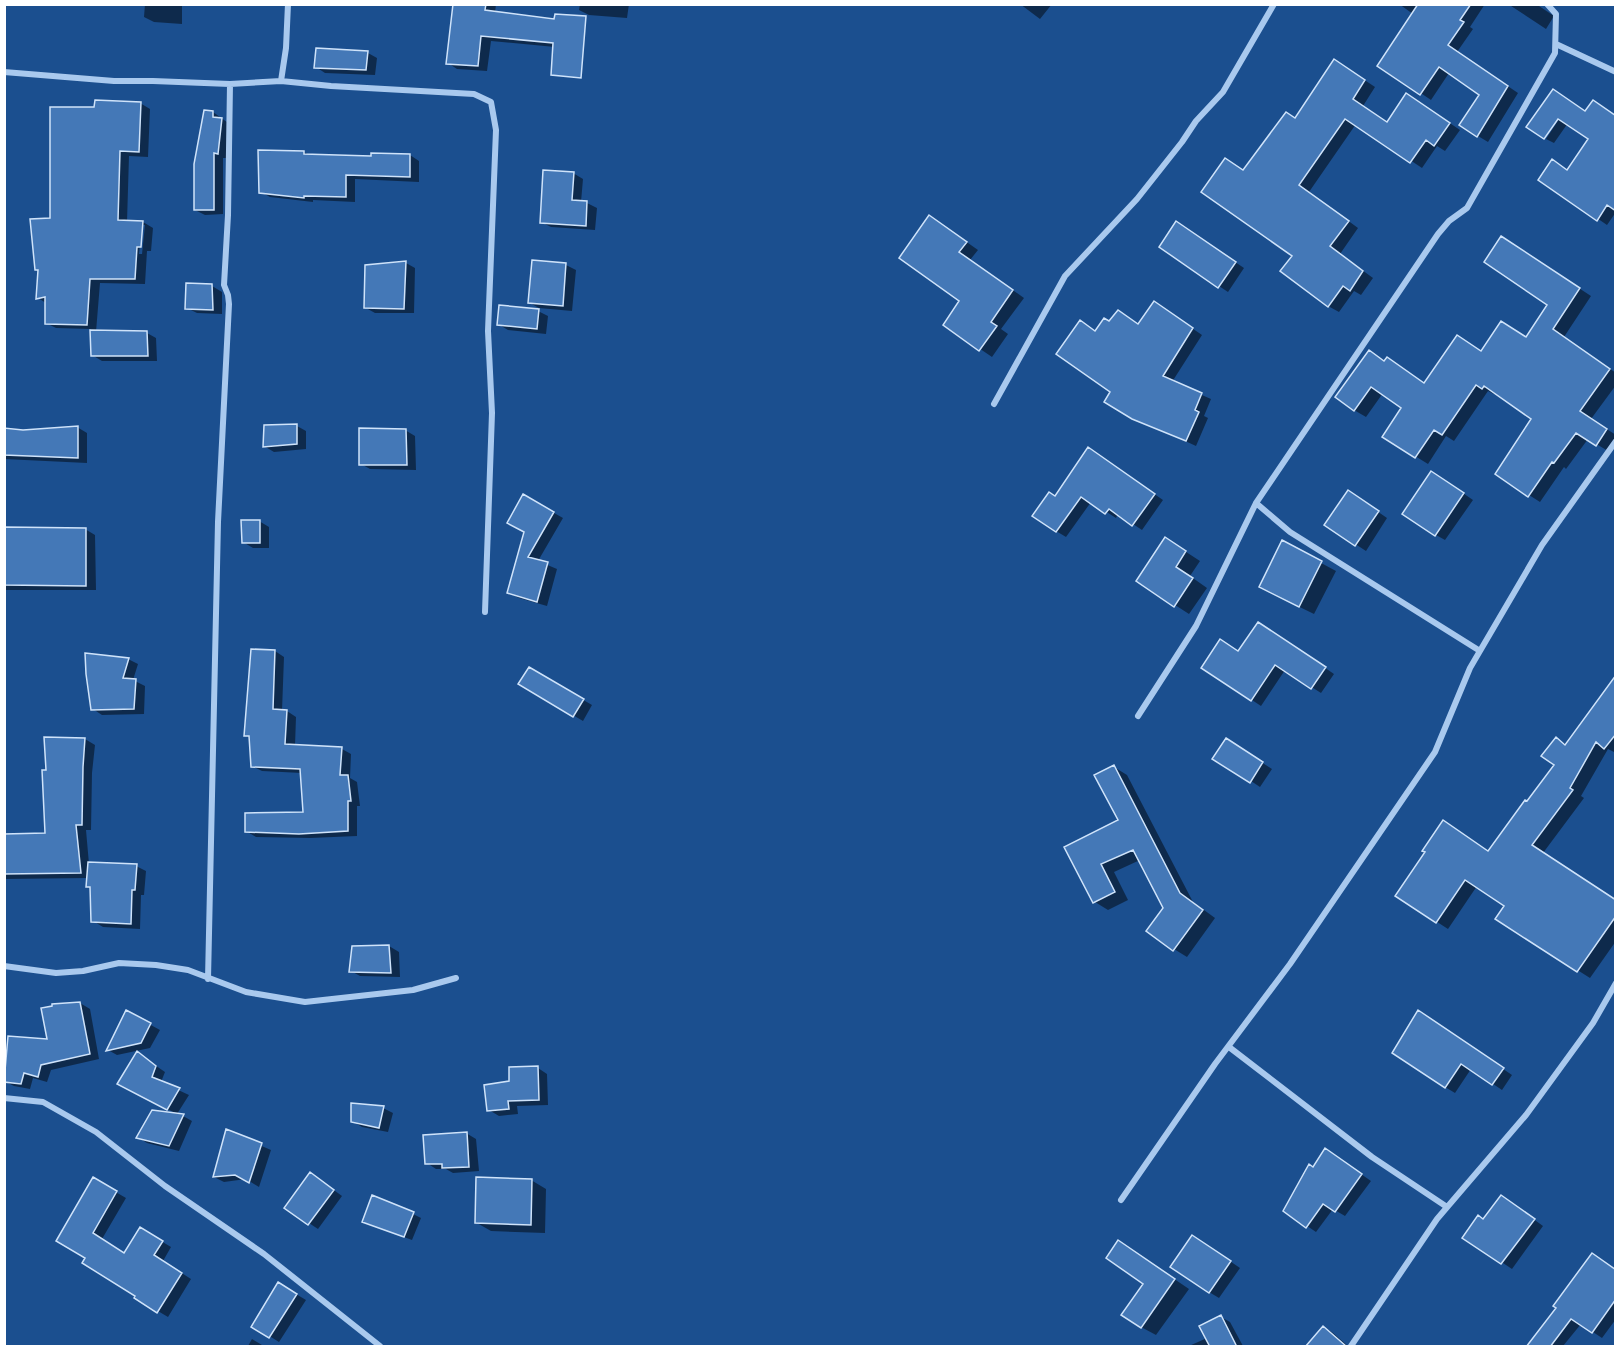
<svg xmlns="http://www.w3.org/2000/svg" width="1620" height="1351" viewBox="0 0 1620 1351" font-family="Figtree,sans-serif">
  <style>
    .shadow { fill: #0007; fill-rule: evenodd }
    .building { fill: #4478b7; stroke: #cfe3fa; stroke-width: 1.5 }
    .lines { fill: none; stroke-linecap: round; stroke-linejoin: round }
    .minor { stroke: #a9c9ee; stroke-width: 6 }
  </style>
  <rect width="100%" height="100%" fill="#1b4f8f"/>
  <path class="shadow" d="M145,4H182V24L154,22L144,17Z
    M454,4H496L495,13L556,25L555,47L491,41L487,71L457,69L448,63Z
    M580,4H629L627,18L589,15L579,10Z
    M1020,4H1052L1040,19Z
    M1399,4H1485L1470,27L1473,29L1457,52L1518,93L1488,142L1478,136L1481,94L1449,73L1431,100L1379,65L1413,14Z
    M1508,4H1536L1554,16L1546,29Z
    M368,53L377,58L375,75L325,73L316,67Z
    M1345,67L1375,87L1363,106L1388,123L1417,101L1460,130L1445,151L1437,146L1422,168L1356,124L1309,192L1358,228L1340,254L1373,278L1361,295L1354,291L1339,312L1328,306L1294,255L1244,171Z
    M1553,91L1586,112L1593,102L1616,116V212L1607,225L1540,179L1553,161L1568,171L1590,139L1568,123L1554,143L1546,139L1563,113L1561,112L1543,137L1528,126Z
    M140,103L150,109L148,157L129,156L127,222H143L153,228L151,251H147L145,284L100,283L96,332L147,333L156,338L157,361H102L92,355L91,329L56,328L46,323V303L38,298L52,220L96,109ZM142,225H145L142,254H139Z
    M213,112L231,125L228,158H223V214L205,215L195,210Z
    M304,152L309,155L373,157L410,155L419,161V182L355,179V202L313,200V202L270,197L261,192Z
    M573,173L583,179L581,202L587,203L597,208L595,230L551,227L541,222Z
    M941,224L978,250L970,260L1024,298L1001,329L1008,334L992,357L945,325L961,301Z
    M1186,229L1244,268L1228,292L1219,286Z
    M1513,245L1591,296L1564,337L1616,373V385L1591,419L1616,435V441L1608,451L1588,439L1566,469L1564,467L1540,502L1529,495L1533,419L1496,392L1494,394L1488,391L1454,441L1446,436L1428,464L1384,437L1404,407L1383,393L1366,417L1354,410L1370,352L1425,384L1482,352L1527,339L1549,305Z
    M533,262L566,265L576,270L572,311L539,308L530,303Z
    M406,263L415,268L414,313H375L366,308Z
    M212,286L222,292V314L197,313L187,308Z
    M1164,309L1202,335L1172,382L1211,399L1204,416L1208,418L1196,446L1133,417L1112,392L1096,332L1110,323L1139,325Z
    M538,311L548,316L546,334L508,330L498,324Z
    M297,426L306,431V449L274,452L264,446Z
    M77,427L87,433V463L4,459V430L23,431Z
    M405,430L415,436L416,470L370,469L361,464Z
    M1098,455L1163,500L1142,530L1118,514L1116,518L1091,502L1066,537L1056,531L1055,498Z
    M1441,478L1473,500L1445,540L1436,535Z
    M524,496L563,518L538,561L557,569L547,606L519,598L509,593L526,532Z
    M1358,498L1387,518L1366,551L1326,525Z
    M259,521L269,527V548H253L243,542Z
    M4,529H85L95,535L96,590H4Z
    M1282,542L1336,571L1314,614L1275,595Z
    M1180,548L1200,561L1190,576L1207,588L1189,614L1138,581Z
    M1268,629L1334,674L1321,693L1285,670L1261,706L1252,700L1239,652Z
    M275,651L284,657L282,711H287L296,717L295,746L342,749L351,754L350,778L357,782L360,806H357V836L310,838L256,837L246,831L305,813L302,773L262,771L252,766L251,738L245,735Z
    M128,659L138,664L133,680L145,686L144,714L102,715L93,709Z
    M530,669L592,705L583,721L520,684Z
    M1616,678V753L1608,749L1581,796L1584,798L1543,853L1616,901V941L1590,978L1497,919L1506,905L1477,886L1448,929L1397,896L1489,852L1556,765L1557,739L1567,745Z
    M46,739H85L95,745L92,773L91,830H86L89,864L136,866L146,871L144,895H141L140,929L103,927L93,921L92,888L87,886L88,878L4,879V836L47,834L48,771Z
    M1236,746L1272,769L1260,787L1251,781Z
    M1114,767L1127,775L1193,902L1215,918L1187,957L1174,949L1165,908L1140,860L1114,872L1128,900L1108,910L1095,902L1066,848L1120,821Z
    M389,946L399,952L400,977L360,976L351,971Z
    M80,1003L90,1009L99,1059L51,1070L47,1082L33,1078L30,1089L14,1086L4,1081L49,1041Z
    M127,1012L160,1030L150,1048L117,1055L108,1050Z
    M1428,1018L1512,1075L1502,1090L1471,1069L1455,1093L1445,1087Z
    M137,1053L165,1072L161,1082L189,1095L177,1114L129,1089Z
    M538,1068L547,1074L548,1105L517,1106L518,1114L499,1116L489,1110L511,1083Z
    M383,1108L393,1113L388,1132L362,1127L352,1121Z
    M183,1116L192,1121L179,1151L147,1143L138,1137Z
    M227,1131L271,1150L259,1187L246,1179L224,1182L214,1177Z
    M466,1133L476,1139L479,1171L453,1173L446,1169H436L427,1163Z
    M1335,1156L1371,1181L1345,1216L1333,1209L1316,1232L1285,1211L1313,1168Z
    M93,1179L126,1198L102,1239L125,1254L141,1229L171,1247L163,1261L191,1279L168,1317L136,1298L137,1295L87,1258Z
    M320,1180L342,1196L318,1229L309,1223Z
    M531,1180L546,1189L545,1233L491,1231L477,1223Z
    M1511,1203L1543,1226L1512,1269L1464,1237Z
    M413,1214L421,1218L412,1240L371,1225Z
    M1202,1242L1240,1268L1219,1298L1209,1292Z
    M1133,1251L1189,1289L1156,1335L1141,1327L1145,1283Z
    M1616,1270V1319L1602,1338L1581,1324L1563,1346H1528Z
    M279,1284L306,1300L279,1342L253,1326Z
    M1221,1317L1230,1322L1243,1346H1189L1207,1338Z
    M1324,1327L1333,1333L1348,1346H1307Z
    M252,1339L262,1345L265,1346H248Z"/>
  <path class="building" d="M453,4H486L485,10L554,19L555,14L586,16L581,78L551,75L553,43L481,36L478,66L446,64Z
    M1418,4H1471L1460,20L1464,22L1448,45L1508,86L1477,137L1459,125L1479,95L1439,67L1420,95L1377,66Z
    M316,48L368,51L366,70L314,68Z
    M1334,59L1365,80L1353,99L1387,122L1406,93L1450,123L1434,146L1426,140L1410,163L1345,119L1299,185L1349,221L1330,246L1363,271L1350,291L1343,286L1328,307L1280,271L1292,256L1201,192L1225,158L1243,170L1286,112L1295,118Z
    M1553,89L1585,111L1593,100L1616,116V211L1607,205L1597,221L1538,180L1552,159L1567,170L1588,139L1558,119L1544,139L1526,127Z
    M95,100L141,102L139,152L120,151L118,220L143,221L141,247H137L135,279H90L87,325L45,324V297L36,299L38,270H35L30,219L50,218V107H94Z
    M204,110L213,111V117L222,118L218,154L214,153V210H194V164Z
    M258,150L304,151V154L371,156V153L410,154V177L346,175V197L304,196V198L259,193Z
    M543,170L574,172L572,200L587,201L586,226L540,223Z
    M929,215L967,242L959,252L1013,290L991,322L997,326L979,351L943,325L959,301L899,258Z
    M1176,221L1236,262L1218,288L1159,247Z
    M1501,236L1580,288L1553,329L1610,369L1580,411L1607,429L1596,446L1576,433L1554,463L1552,462L1528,497L1495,474L1531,419L1484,386L1482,389L1476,385L1442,435L1434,430L1415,458L1382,437L1401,408L1371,387L1354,411L1335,397L1369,350L1384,361L1387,357L1424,383L1457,335L1481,351L1501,321L1526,337L1547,305L1484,262Z
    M532,260L566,263L563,306L528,303Z
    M406,261L404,309L364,308L365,265Z
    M186,283L212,284L213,310L185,309Z
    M1154,301L1193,328L1163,376L1202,393L1195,410L1199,412L1186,441L1132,419L1104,402L1110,392L1056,354L1080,320L1095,331L1104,318L1109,321L1118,310L1138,324Z
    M499,305L539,309L537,329L497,325Z
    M90,330L147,331L148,356H91Z
    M297,424V444L263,447L264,425Z
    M78,426V458L4,455V428L23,430Z
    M359,428L406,429L407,465H359Z
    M1088,447L1155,494L1132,526L1109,509L1105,514L1081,497L1056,532L1032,516L1049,492L1055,496Z
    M1431,471L1464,493L1435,536L1402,514Z
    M1348,490L1379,511L1355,546L1324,525Z
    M523,494L554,512L528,557L548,562L537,602L507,593L524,532L507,523Z
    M241,520H260V543H242Z
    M4,527L86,528V586L4,585Z
    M1165,537L1186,551L1176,567L1193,578L1174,607L1136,581Z
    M1282,540L1322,561L1299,607L1259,587Z
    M1258,622L1326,667L1311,689L1275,665L1251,701L1201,668L1220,639L1238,651Z
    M251,649L275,650L273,709L287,710L285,744L342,747L340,775H348L351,801H348V831L299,834L245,832V813L303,812L300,769L251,767L249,736H244Z
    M85,653L129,658L123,678L136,679L134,709L91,710L86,674Z
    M529,667L584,699L573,717L518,684Z
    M1616,675V734L1604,749L1596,742L1570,788L1573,790L1532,845L1616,900V916L1577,972L1495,919L1504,906L1465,880L1436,923L1395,896L1425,852L1422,851L1443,820L1488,851L1525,800L1527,801L1554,765L1541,756L1556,737L1565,745Z
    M44,737L85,738L83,767L82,825H76L81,873L4,874V834L45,833L42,770H46Z
    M1226,738L1263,762L1250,783L1212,759Z
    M1114,765L1180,893L1203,910L1173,951L1146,931L1163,908L1133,850L1101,864L1115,892L1093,903L1064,847L1118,820L1094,775Z
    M88,862L137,864L135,890H132L131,924L91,922L90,887H86Z
    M389,945L391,973L349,972L352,946Z
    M80,1002L90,1054L41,1065L38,1077L24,1073L21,1084L4,1082L8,1036L47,1039L41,1008L52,1006V1004Z
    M126,1010L151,1023L141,1043L106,1051Z
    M1418,1010L1504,1068L1492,1085L1461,1064L1445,1088L1392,1053Z
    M137,1051L156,1066L152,1077L180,1088L167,1110L117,1084Z
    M538,1066L539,1100L508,1101L509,1109L487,1111L484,1085L509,1081V1067Z
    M351,1103L384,1106L379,1128L351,1122Z
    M152,1110L184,1114L169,1146L136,1138Z
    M226,1129L262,1143L249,1183L235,1175L213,1177Z
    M467,1132L469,1167L442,1168V1164H425L423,1135Z
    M1325,1148L1362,1174L1335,1212L1323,1204L1306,1228L1283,1211L1309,1164L1313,1167Z
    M310,1172L334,1190L308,1225L284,1208Z
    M93,1177L117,1191L93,1233L124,1253L140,1227L163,1241L154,1255L182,1273L157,1313L134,1298L135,1296L82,1263L85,1258L56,1241Z
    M476,1177L532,1179L531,1225L475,1223Z
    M372,1195L414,1212L404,1237L362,1222Z
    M1501,1195L1535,1219L1501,1264L1462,1238L1478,1215L1483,1219Z
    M1192,1235L1231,1261L1209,1293L1170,1267Z
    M1118,1240L1175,1279L1141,1328L1121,1315L1143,1284L1106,1258Z
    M1592,1253L1616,1270V1299L1592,1333L1571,1319L1550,1347H1526L1556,1308L1553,1306Z
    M278,1282L297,1294L269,1338L251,1327Z
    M1221,1315L1237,1347H1210L1199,1326Z
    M1323,1326L1346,1346V1347H1305Z"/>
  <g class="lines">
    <path class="minor" d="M1556,44L1616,72
      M4,72L114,81H153L230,84L281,81L331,86L474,94L491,102L496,130L488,331L492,413L485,612
      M281,81L286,48L288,4
      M994,404L1065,276L1137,199L1182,142L1196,121L1223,92L1274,4
      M1256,503L1290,532L1480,651
      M1138,716L1196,626L1256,503L1438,234L1449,221L1467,208L1555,53L1556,14L1547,4
      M4,966L56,973L83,971L119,963L156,965L188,970L246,992L305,1002L413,990L456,978
      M208,979L218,522L229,304L228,295L224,285L228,215L230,84
      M1229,1047L1372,1157L1447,1207
      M4,1098L43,1102L96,1132L165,1186L264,1254L380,1346
      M1121,1200L1215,1064L1290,964L1435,752L1470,668L1542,545L1616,441
      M1351,1346L1437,1219L1526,1115L1593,1023L1616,983"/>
  </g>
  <rect width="1620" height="1351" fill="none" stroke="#ffffff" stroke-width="12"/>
</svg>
